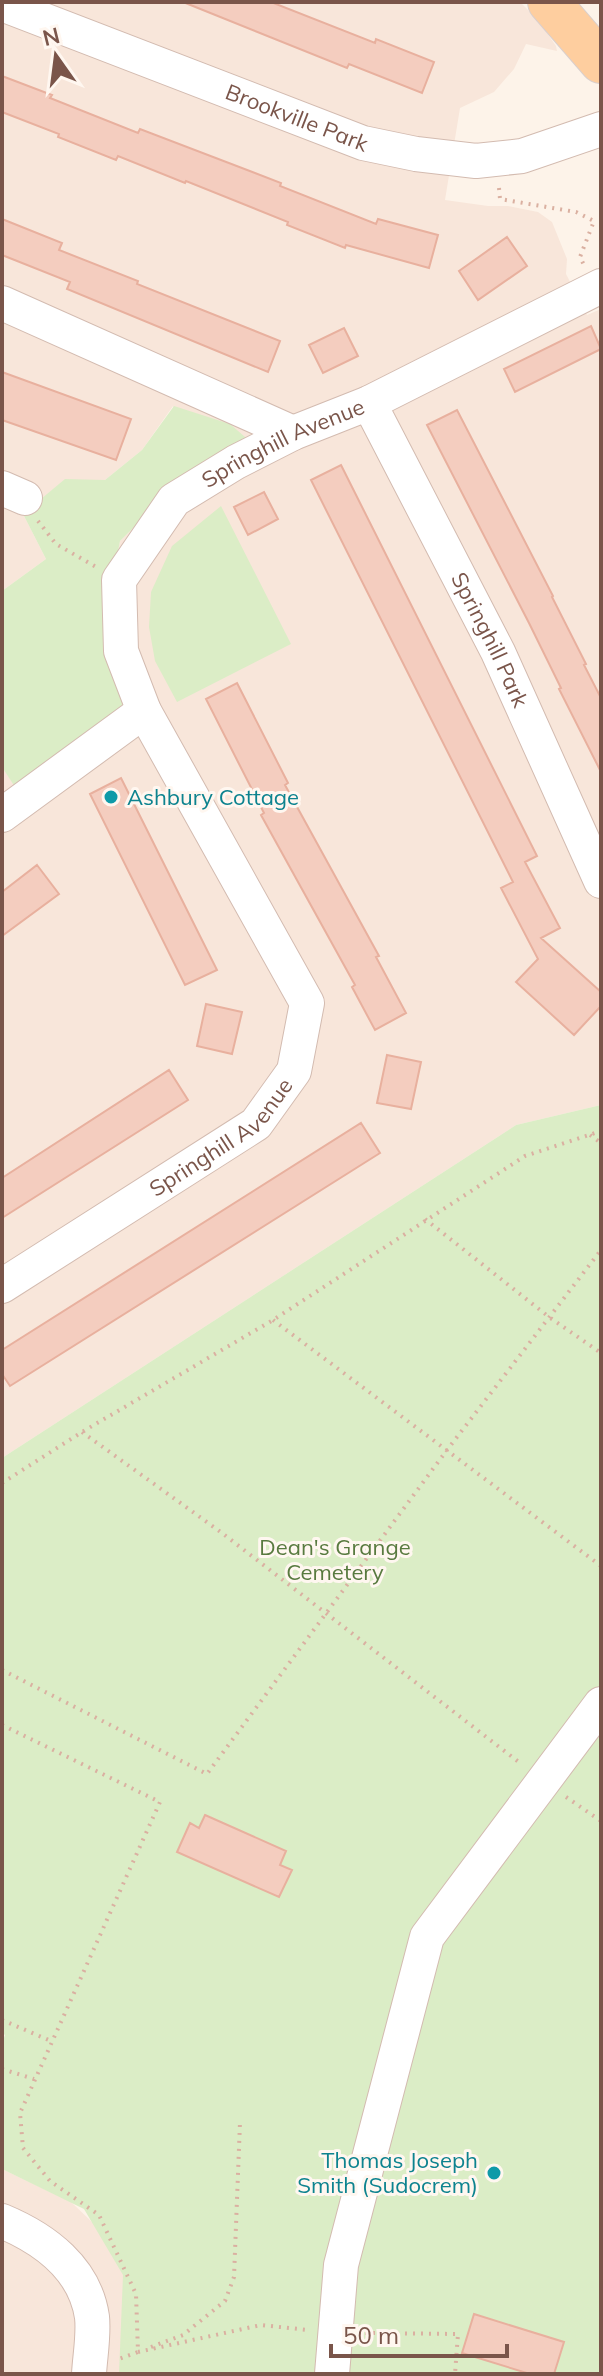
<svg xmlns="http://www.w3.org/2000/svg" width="603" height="2376" viewBox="0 0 603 2376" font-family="Mulish,sans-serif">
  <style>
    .residential { fill: #f8e6da }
    .green { fill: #dbedc6 }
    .building { fill: #f4cdbf; stroke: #e8b09e; stroke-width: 2 }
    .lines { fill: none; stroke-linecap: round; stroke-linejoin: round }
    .minor-casing { stroke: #d3bbb0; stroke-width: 36 }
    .major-casing { stroke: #dacfcc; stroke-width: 44 }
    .path { stroke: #dab0a1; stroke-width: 4; stroke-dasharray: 2 6; stroke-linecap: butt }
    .minor { stroke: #fff; stroke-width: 34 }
    .major { stroke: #fece9f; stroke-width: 42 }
    .culture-dot { fill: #0f9aa8; stroke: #fff7f0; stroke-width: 3 }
    .labels { text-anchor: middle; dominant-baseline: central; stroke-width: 6; stroke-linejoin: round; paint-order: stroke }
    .street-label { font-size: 22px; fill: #7a554a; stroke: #fff7f0 }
    .culture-label { font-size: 22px; fill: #0d838f; stroke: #fff7f0; text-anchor: start }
    .park-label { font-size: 22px; fill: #587a3f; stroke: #fff7f0 }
  </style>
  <rect width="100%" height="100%" fill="#fdf3e9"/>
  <path class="residential" d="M2,2H520L538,20L556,46L557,51L526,44L514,69L494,92L460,108L445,200L488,206H508L538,212L552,222L567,259L566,274L587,315L601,309V1105L516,1125L2,1458V767L15,786L115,567L120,541L184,478L173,406L142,450L105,480H65L23,514L46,559L2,591Z
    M2,2169L71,2202L252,2374H2Z"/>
  <path class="green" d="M174,406L230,424L252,443L184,478L120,541L115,567L125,699L118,714L15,787L2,767V591L46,559L23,514L65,479L105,480L142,450Z
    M221,506L291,644L177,702L155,661L149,627L151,592L172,546Z
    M601,1105V2374H119L123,2275L84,2209L2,2169V2044L5,2035L2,2033V1458L516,1125Z"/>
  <path class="building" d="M183,2H271L375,43L376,39L434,62L422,93L349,64L347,68Z
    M2,76L52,95L50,98L138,133L140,129L281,183L280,186L376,224L378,219L438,235L429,268L346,245L345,248L287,225L288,222L186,181L185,183L118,156L116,160L58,137L59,134L2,112Z
    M2,219L62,243L59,250L138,281L137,284L280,341L268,372L67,289L70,282L2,255Z
    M507,237L527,266L478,300L459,271Z
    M591,326L601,349L515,392L504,369Z
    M344,328L358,356L323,373L309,345Z
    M2,372L131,419L116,460L2,420Z
    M457,410L553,596L552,597L586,664L584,665L601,698V772L559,689L561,688L529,623L427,425Z
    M341,465L537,856L525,862L560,928L541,938L601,992V1006L574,1035L516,982L538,959L501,888L513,882L311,480Z
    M264,492L278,519L248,535L234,507Z
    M237,683L288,783L285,785L379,956L376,957L406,1013L375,1030L352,987L355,985L261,815L264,813L206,699Z
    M121,778L217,970L185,985L90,794Z
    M37,865L59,894L2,936V892Z
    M206,1004L242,1012L232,1054L197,1046Z
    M387,1055L421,1062L411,1109L377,1103Z
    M169,1070L188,1100L2,1218V1178Z
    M361,1123L380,1153L10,1386L2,1374V1350Z
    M205,1815L286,1851L280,1865L292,1870L279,1897L177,1852L190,1823L199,1828Z
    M474,2314L564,2342L554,2374H530L462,2353Z"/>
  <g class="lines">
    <defs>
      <g id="minor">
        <path id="s1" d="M2,4L363,143L416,154L476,161L522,156L601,129"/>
        <path d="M2,303L293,433"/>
        <path id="s2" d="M369,403L498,652L601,881"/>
        <path d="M2,488L25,498"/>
        <path d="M2,815L144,711"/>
        <path id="s3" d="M2,1286L256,1124L294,1071L307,1003L144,711L121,651L119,580L174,500L236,462L293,433L369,403L601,286"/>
        <path d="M2,2221C45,2239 85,2269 92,2317C94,2335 90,2356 89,2374"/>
        <path d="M332,2374L341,2265L427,1937L601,1704"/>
      </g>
      <path id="major" d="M549,2L601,62"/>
    </defs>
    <use href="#minor" class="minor-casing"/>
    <use href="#major" class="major-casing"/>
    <path class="path" d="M499,188L500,199L576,212L594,221L580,257L584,265
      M38,521L56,544L96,567
      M590,1135L601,1143
      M425,1219L549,1317L601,1353
      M273,1320L601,1566
      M82,1432L222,1533L520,1763
      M2,1483L82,1432L273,1320L525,1156L601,1131
      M2,1670L207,1774L447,1450L601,1250
      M2,1725L160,1802L20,2113L23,2148L50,2181L99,2215L136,2294L138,2352L119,2359
      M566,1797L601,1821
      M2,2020L51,2041
      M2,2069L34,2079
      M365,2333L458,2334L455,2374
      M151,2347L183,2335L225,2301L234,2277L240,2122
      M138,2352L261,2325L308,2330"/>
    <use href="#minor" class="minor"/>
    <use href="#major" class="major"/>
  </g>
  <g class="culture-dot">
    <circle cx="111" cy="797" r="8"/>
    <circle cx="494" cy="2173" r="8"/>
  </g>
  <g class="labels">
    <g class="street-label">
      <text stroke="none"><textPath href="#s1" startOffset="316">Brookville Park</textPath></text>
      <text stroke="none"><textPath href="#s3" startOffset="1126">Springhill Avenue</textPath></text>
      <text stroke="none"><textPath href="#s2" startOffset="266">Springhill Park</textPath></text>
      <text stroke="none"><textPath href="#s3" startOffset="266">Springhill Avenue</textPath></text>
    </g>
    <g class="culture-label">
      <text x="127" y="797">Ashbury Cottage</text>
      <text x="478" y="2160" text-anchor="end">Thomas Joseph<tspan x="478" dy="25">Smith (Sudocrem)</tspan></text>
    </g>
    <g class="park-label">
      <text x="335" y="1547">Dean's Grange<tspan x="335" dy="25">Cemetery</tspan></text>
    </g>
  </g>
  <rect width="603" height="2376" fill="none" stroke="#7a554a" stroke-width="8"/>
  <g transform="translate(56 56) rotate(346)" stroke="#fff7f0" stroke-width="6" paint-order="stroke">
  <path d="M0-6L14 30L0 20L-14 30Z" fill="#7a554a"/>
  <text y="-12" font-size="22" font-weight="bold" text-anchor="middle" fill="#7a554a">N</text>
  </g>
  <path d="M331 2344v12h176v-12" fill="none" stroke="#7a554a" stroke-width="4"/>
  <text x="343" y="2344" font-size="24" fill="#7a554a" stroke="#fff7f0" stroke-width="6" paint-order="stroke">50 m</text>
</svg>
